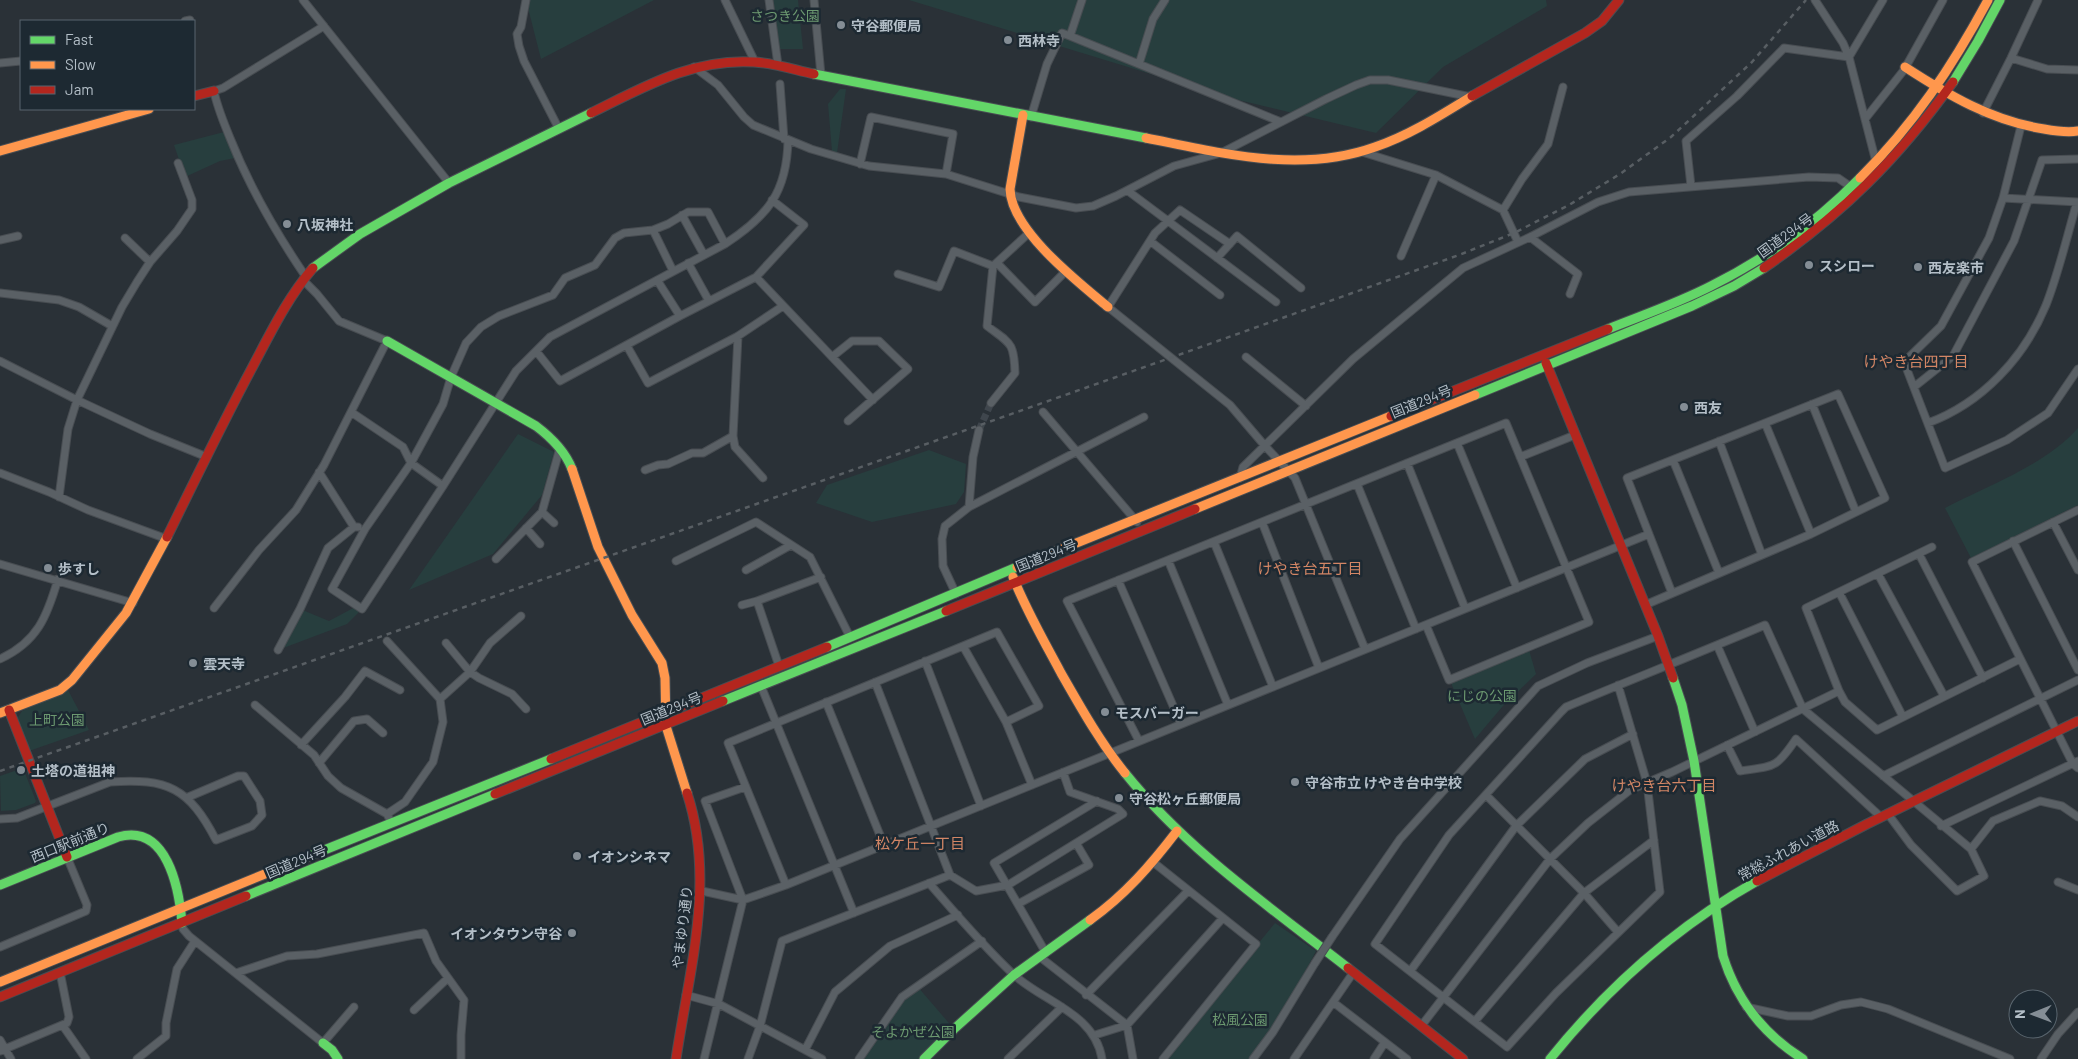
<svg xmlns="http://www.w3.org/2000/svg" width="2078" height="1059" viewBox="0 0 2078 1059" font-family="Barlow,'Noto Sans JP',sans-serif">
  <style>
    .green { fill: #273e3e }
    .lines { fill: none; stroke-linecap: round; stroke-linejoin: round }
    .street-tunnel { stroke: #3f464d; stroke-width: 7; stroke-dasharray: 7 3.5; stroke-linecap: butt }
    .street-casing { stroke: #484d52; stroke-width: 9 }
    .fast-casing { stroke: #484d52; stroke-width: 11 }
    .slow-casing { stroke: #484d52; stroke-width: 11 }
    .jam-casing { stroke: #484d52; stroke-width: 11 }
    .street { stroke: #5a6065; stroke-width: 7 }
    .fast { stroke: #63d668; stroke-width: 9 }
    .slow { stroke: #ff974d; stroke-width: 9 }
    .jam { stroke: #b3261e; stroke-width: 9 }
    .rail { stroke: #585e63; stroke-width: 2.5; stroke-dasharray: 5 5; stroke-linecap: butt }
    .street-bridge-casing { stroke: #484d52; stroke-width: 9; stroke-linecap: butt }
    .street-bridge { stroke: #5a6065; stroke-width: 7 }
    .poi-dot { fill: #848d95; stroke: #1d2932; stroke-width: 2 }
    .labels { text-anchor: middle; dominant-baseline: central; stroke-width: 5; stroke-linejoin: round; paint-order: stroke }
    .park-label { font-size: 14px; fill: #6c9970; stroke: #1d2932 }
    .poi-label { font-size: 14px; font-weight: bold; fill: #b4bfc8; stroke: #1d2932; text-anchor: start }
    .street-label { font-size: 14px; fill: #b4bfc8; stroke: #1d2932 }
    .neighbourhood-label { font-size: 15px; fill: #d38665; stroke: #1d2932 }
  </style>
  <rect width="100%" height="100%" fill="#2a3137"/>
  <path class="green" d="M526,0H654L541,59Z
    M769,0H798L803,49H775Z
    M909,0H1546L1547,6L1443,67L1376,133L1226,97Z
    M840,89H846L837,153L832,151L828,104Z
    M224,132L235,158L220,161L185,177L174,145Z
    M2078,428V505L1971,558L1945,508C1987,486 2047,464 2078,428Z
    M518,434L554,452L542,495L493,554L409,590Z
    M929,450L966,464L964,492L956,504L872,522L816,503L827,485Z
    M357,606L362,609L347,624L278,650L300,609L329,621Z
    M1529,650L1536,674L1502,707L1475,739L1451,683Z
    M68,690L89,730L29,751L17,719L22,711Z
    M23,768L36,801L35,803L16,810L1,811L0,776Z
    M1275,923L1316,951L1273,1032L1253,1059H1163Z
    M917,986L954,1029L924,1059H859L902,997Z"/>
  <g class="lines">
    <path class="street-tunnel" d="M979,430L991,403"/>
    <defs>
      <path id="street" d="M303,0L449,183
        M526,0L521,27L517,34L519,46L524,61L559,129
        M725,0L755,62
        M769,0L778,65
        M814,0L821,75
        M1815,0L1843,43L1849,57L1876,162
        M185,21L190,20
        M1070,36L1281,122
        M2011,58L2047,69L2078,70
        M0,63L21,61
        M1139,64L1153,19L1165,0
        M694,67L718,85L744,117L753,125L811,149L869,166L946,174L1019,197L1076,208L1093,206L1116,196L1174,166L1221,153L1326,99L1356,85L1370,80H1388L1471,97
        M780,84L784,139
        M1983,113L2011,58L2038,0
        M1031,117L1047,64L1062,33L1070,36L1082,0
        M1865,119L1904,70L1943,0
        M2021,126L2003,198L1989,238L1941,326L1904,362L1945,468L2007,440L2048,413L2078,369
        M1362,152L1436,175L1503,210
        M860,164L871,117L953,134L946,174
        M1691,186L1686,141L1737,96L1784,48L1849,57L1883,0
        M1128,191L1276,302
        M2003,198L2078,202
        M682,215L704,255
        M653,230L668,224L688,212H708L725,244
        M1530,237L1578,274L1570,294
        M125,238L150,262
        M0,240L18,236
        M1150,241L1220,295
        M1518,242L1503,210L1522,179L1548,144L1563,87
        M1230,244L1180,210L1155,233L1108,307L1230,405L1265,446L1295,478L1365,649
        M1401,256L1436,175
        M1217,258L1237,236L1301,288
        M688,263L709,301
        M997,263L1035,302L1066,271
        M673,271L653,230L624,233L615,238L595,265L565,278L553,295L499,316L481,327L466,343L451,377L443,404L411,463L365,529L332,589L362,609L443,486L516,371L550,337L725,244C768,216 787,192 788,140
        M898,274L939,287L954,251L993,266L1030,232
        M306,277C276,233 250,188 230,138C224,123 217,107 214,91L223,88L324,26
        M756,277L873,400
        M657,280L680,316L756,277L804,225L772,200
        M0,293L59,300L79,307L112,326
        M738,336L733,436L735,447L763,478
        M627,346L648,383L738,336L783,306
        M536,351L560,381L680,316
        M832,357L852,341H879L908,369L848,421
        M1246,357L1306,406
        M0,361L77,400L150,434L207,457
        M1914,387L1953,356L2014,241L2042,160L2078,159
        M991,403L1015,373C1014,342 1011,344 987,326L993,266
        M1812,404L1856,512
        M351,412L403,447L411,463L443,486
        M1043,412L1137,522
        M1765,423L1811,534
        M1928,423C1982,403 2024,358 2046,305C2059,272 2067,236 2077,202
        M1719,441L1762,555
        M1457,443L1517,588
        M1520,457L1575,435
        M1673,460L1719,573
        M1407,463L1465,608
        M645,470L658,465L668,464L692,453H703L733,436
        M319,472L354,527H358
        M0,473L49,492L88,510L167,539
        M1240,478L1243,467L1353,359L1463,268L1530,237L1598,202L1629,192L1809,177L1838,178L1851,187
        M1357,484L1416,629
        M59,497L68,429L77,400L122,307L137,282L150,262L177,231L192,209V200L178,163
        M969,507L973,457L979,430
        M2078,510L1972,562L2073,764L2078,768
        M542,512L554,523
        M1262,522L1319,668
        M2053,522L2078,570
        M526,528L540,544
        M2013,541L2078,670
        M1214,542L1273,687
        M1932,547L1806,608L1839,691L1845,702L1877,730L2020,659
        M1919,554L1983,678
        M496,559L542,512L560,448
        M1168,560L1228,705
        M676,561L756,522L810,557L850,637
        M0,564L133,603
        M746,570L791,545
        M1878,574L1944,696
        M1118,580L1181,724
        M1839,592L1903,717
        M956,594L943,566L942,539L945,526L969,507L1144,417
        M742,605L757,601
        M1645,605L1811,534L1885,498L1838,394L1627,478L1672,593
        M214,608L259,550L296,510L324,465L387,341L339,321L317,294L303,280
        M387,641L440,699L443,722L433,762L405,802L387,814
        M446,643L470,672L479,678L512,694L526,709
        M1717,645L1755,732
        M963,646L1006,722L1032,785
        M278,650L300,609L328,548L354,527
        M0,659C37,642 47,617 58,579
        M925,661L981,806
        M779,666L757,601L821,577
        M875,682L950,875L976,891L1008,885L1123,814L1118,809L1070,792L1063,772
        M1618,685L1647,783L1660,892L1556,993L1507,1047L1375,944L1449,835L1561,712L1566,707C1633,679 1699,653 1765,625L1803,709L1971,849L1993,821L2040,801L2062,806L2078,817
        M761,686L854,913
        M440,699L470,672L490,643L521,616
        M826,702L884,845
        M255,705L314,755L328,776L341,788L387,814L389,818
        M1139,741L1067,601L1506,423L1589,622L1449,680L1426,625
        M301,745L345,697L365,671L400,690
        M1727,745L1740,771C1774,766 1776,769 1796,739L1881,817
        M319,763L354,721L367,719L383,733
        M1883,776L2078,680
        M1486,795L1584,893L1617,931
        M1888,814L1911,845L1957,891L1984,876L1971,849
        M0,819L17,818L110,782C168,778 189,788 216,840L252,826L262,815L260,801L244,776H238L186,798
        M1941,826L2078,761
        M1153,862L1256,944L1163,1059
        M2058,882L2078,890
        M929,883C956,914 983,946 1013,974C1043,1002 1095,1013 1102,1059
        M786,885L728,743L997,632L1039,706L1006,722
        M702,891L743,900L786,885L1649,534
        M1018,904L1089,865L1076,843
        M182,923L183,929L189,936L323,1043L354,1007
        M1332,937L1400,839L1538,686L1587,663L1658,636
        M0,947L86,911L87,905L67,857
        M1046,953L994,863L1097,801
        M1040,957L1127,1025L1133,1059
        M1411,970L1516,826L1585,759L1633,734
        M236,973L287,956L317,954L424,933L436,961L464,1000L461,1035V1059
        M1353,973L1333,1002L1407,1059
        M686,995L719,1004L822,1059
        M1086,995L1188,891
        M1746,1007L1788,1016H1811L1841,1005L1861,1002L1888,1009L2010,1059
        M414,1010L448,978
        M1475,1021L1584,893L1654,840
        M1422,1025L1550,859L1588,823L1630,790L1672,772L1839,691
        M63,1026L86,1059
        M1095,1035L1127,1025L1222,919
        M0,1040L11,1059
        M805,1050L835,992L890,946L958,915
        M0,1051L67,1023L69,1017L60,972
        M137,1059L166,1036V1023L177,969L195,941
        M704,1059L743,900L705,801L745,787
        M748,1059L760,1026L782,941L950,875
        M859,1059L902,997L982,941
        M1008,1059L1062,1007
        M1253,1059L1273,1032L1315,963
        M1294,1059L1333,1002
        M1374,1059L1385,1042
        M2041,1059L2058,1034L2078,1012"/>
      <path id="fast" d="M814,74L1146,138
        M1953,82L1978,41L2000,0
        M313,268L360,234L449,183L591,113
        M1608,329C1643,315 1678,303 1711,286C1765,259 1818,221 1860,178
        M387,341L536,426C552,438 565,451 572,469
        M1475,395L1692,306L1734,286L1764,268
        M827,647L1017,567
        M1673,678L1682,705L1694,761L1723,956C1737,1001 1763,1034 1803,1059
        M723,701L946,611
        M1125,773C1187,850 1270,907 1348,968
        M287,865L551,759
        M0,885L118,837C167,823 179,888 182,923
        M246,896L495,794
        M323,1043L332,1050L338,1059
        M924,1059L954,1029L1014,975L1090,920
        M1550,1059C1608,987 1677,926 1757,881"/>
      <path id="slow" d="M1905,67C1948,95 1992,121 2044,129C2055,131 2067,133 2078,131
        M1023,115L1010,189C1011,230 1078,282 1108,307
        M1146,138C1222,153 1300,174 1375,147C1410,135 1441,115 1472,96
        M0,151L149,109
        M1860,178C1914,124 1952,67 1988,0
        M572,469L598,547L632,615L662,663L665,678L666,726L687,793
        M1195,509L1475,395
        M1017,567L1391,416
        M1013,577C1026,610 1044,641 1061,673C1081,708 1100,742 1125,773
        M0,713L60,690L72,680L126,613L167,537
        M1090,920C1125,895 1151,865 1177,831
        M0,982L287,865"/>
      <path id="jam" d="M194,96L214,91
        M1472,96L1585,33L1602,21L1619,0
        M591,113C644,87 693,58 754,62C774,63 795,70 814,74
        M1764,268C1843,213 1897,160 1953,82
        M1546,363L1658,636L1673,678
        M1391,416L1608,329
        M167,537C195,480 223,422 253,366C271,332 288,297 313,268
        M946,611L1195,509
        M9,710L67,857
        M551,759L827,647
        M495,794L723,701
        M1757,881L1867,824L2078,721
        M1348,968L1463,1059
        M0,997L246,896
        M676,1059C689,971 716,881 687,793"/>
    </defs>
    <use href="#street" class="street-casing"/>
    <use href="#fast" class="fast-casing"/>
    <use href="#slow" class="slow-casing"/>
    <use href="#jam" class="jam-casing"/>
    <use href="#street" class="street"/>
    <use href="#fast" class="fast"/>
    <use href="#slow" class="slow"/>
    <use href="#jam" class="jam"/>
    <path class="rail" d="M0,771L1170,358L1459,255L1514,233L1569,205L1620,174L1671,137L1752,62L1806,0"/>
    <defs>
      <path id="street-bridge" d="M1315,963L1332,937"/>
    </defs>
    <use href="#street-bridge" class="street-bridge-casing"/>
    <use href="#street-bridge" class="street-bridge"/>
  </g>
  <g class="poi-dot">
    <circle cx="841" cy="25" r="5"/>
    <circle cx="1008" cy="40" r="5"/>
    <circle cx="287" cy="224" r="5"/>
    <circle cx="1809" cy="265" r="5"/>
    <circle cx="1918" cy="267" r="5"/>
    <circle cx="1684" cy="407" r="5"/>
    <circle cx="48" cy="568" r="5"/>
    <circle cx="193" cy="663" r="5"/>
    <circle cx="1105" cy="712" r="5"/>
    <circle cx="21" cy="770" r="5"/>
    <circle cx="1295" cy="782" r="5"/>
    <circle cx="1119" cy="798" r="5"/>
    <circle cx="577" cy="856" r="5"/>
    <circle cx="572" cy="933" r="5"/>
  </g>
  <g class="labels">
    <g class="park-label">
      <text x="785" y="15">さつき公園</text>
      <text x="1482" y="695">にじの公園</text>
      <text x="57" y="719">上町公園</text>
      <text x="1240" y="1019">松風公園</text>
      <text x="913" y="1031">そよかぜ公園</text>
    </g>
    <g class="poi-label">
      <text x="851" y="25">守谷郵便局</text>
      <text x="1018" y="40">西林寺</text>
      <text x="297" y="224">八坂神社</text>
      <text x="1819" y="265">スシロー</text>
      <text x="1928" y="267">西友楽市</text>
      <text x="1694" y="407">西友</text>
      <text x="58" y="568">歩すし</text>
      <text x="203" y="663">雲天寺</text>
      <text x="1115" y="712">モスバーガー</text>
      <text x="31" y="770">土塔の道祖神</text>
      <text x="1305" y="782">守谷市立 けやき台中学校</text>
      <text x="1129" y="798">守谷松ヶ丘郵便局</text>
      <text x="587" y="856">イオンシネマ</text>
      <text x="562" y="933" text-anchor="end">イオンタウン守谷</text>
    </g>
    <g class="street-label">
      <text transform="translate(1785 235) rotate(-36)">国道294号</text>
      <text transform="translate(1421 401) rotate(-22)">国道294号</text>
      <text transform="translate(1046 555) rotate(-22)">国道294号</text>
      <text transform="translate(671 708) rotate(-22)">国道294号</text>
      <text transform="translate(70 842) rotate(-22)">西口駅前通り</text>
      <text transform="translate(1788 850) rotate(-28)">常総ふれあい道路</text>
      <text transform="translate(296 861) rotate(-23)">国道294号</text>
      <text transform="translate(682 927) rotate(-83)">やまゆり通り</text>
    </g>
    <g class="neighbourhood-label">
      <text x="1916" y="361">けやき台四丁目</text>
      <text x="1310" y="568">けやき台五丁目</text>
      <text x="1664" y="785">けやき台六丁目</text>
      <text x="920" y="843">松ケ丘一丁目</text>
    </g>
  </g>
  <rect x="20" y="20" width="175" height="90" fill="#1d2932" stroke="#59656e"/>
  <rect x="30" y="36" width="25" height="8" fill="#63d668" stroke="#59656e"/>
  <text x="65" y="45" font-size="15" fill="#b4bfc8">Fast</text>
  <rect x="30" y="61" width="25" height="8" fill="#ff974d" stroke="#59656e"/>
  <text x="65" y="70" font-size="15" fill="#b4bfc8">Slow</text>
  <rect x="30" y="86" width="25" height="8" fill="#b3261e" stroke="#59656e"/>
  <text x="65" y="95" font-size="15" fill="#b4bfc8">Jam</text>
  <g transform="translate(2033 1014) rotate(269)"><circle r="24" fill="#1d2932" stroke="#59656e"/>
  <path d="M0-4L9 19L0 12L-9 19Z" fill="#848d95"/>
  <text y="-8" font-size="14" font-weight="bold" text-anchor="middle" fill="#b4bfc8">N</text>
  </g>
</svg>
